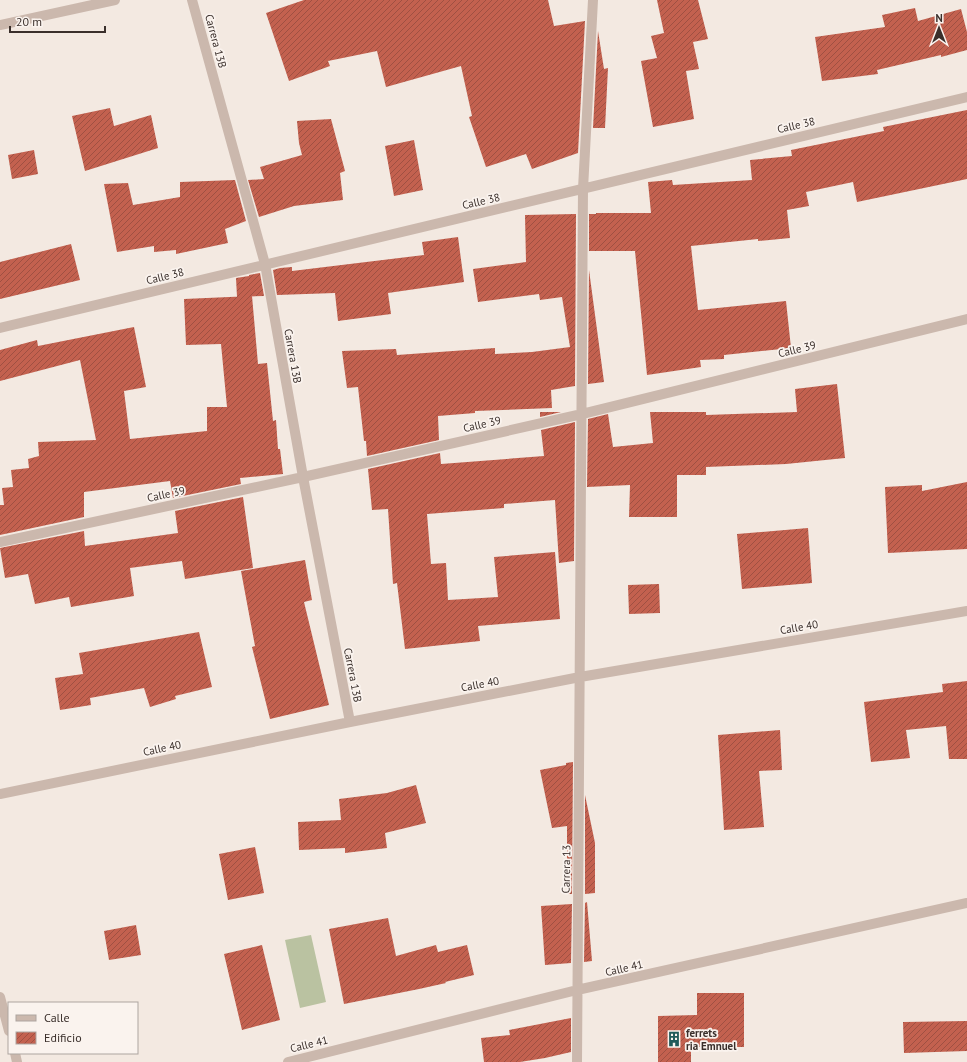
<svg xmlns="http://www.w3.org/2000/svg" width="967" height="1062" viewBox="0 0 967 1062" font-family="'PT Sans',sans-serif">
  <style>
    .grass { fill: #bac2a1 }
    .building { fill: url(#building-hatch) }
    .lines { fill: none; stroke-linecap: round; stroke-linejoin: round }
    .minor { stroke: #cbb8ad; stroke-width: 10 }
    .labels { text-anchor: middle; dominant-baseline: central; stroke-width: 3.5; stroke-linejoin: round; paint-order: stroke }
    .street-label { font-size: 11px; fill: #3a2f2b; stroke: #faf3ee }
    .poi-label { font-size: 11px; font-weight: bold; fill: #3a2f2b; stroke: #faf3ee; text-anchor: start }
  </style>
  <defs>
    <pattern id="building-hatch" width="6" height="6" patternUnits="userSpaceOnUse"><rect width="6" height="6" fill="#c3614f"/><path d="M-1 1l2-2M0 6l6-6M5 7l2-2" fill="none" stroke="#9f5042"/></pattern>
  </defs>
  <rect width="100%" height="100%" fill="#f3e9e1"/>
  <path class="grass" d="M311,935L326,1002L300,1008L285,940Z"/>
  <path class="building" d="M304,0H548L554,26L585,21L578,153L532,169L526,154L486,167L469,117L472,116L461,66L386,87L377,51L328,61L330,66L289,81L266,13Z
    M657,0H698L708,39L693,42L699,69L686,71L694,119L653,127L641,61L657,58L651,36L664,33Z
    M915,8L918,21L961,9L967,32V50L941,57V55L877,70L878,74L822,81L815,37L885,27L882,15Z
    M598,31L604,69L608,68L605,128H593Z
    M110,108L114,126L151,115L158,148L85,171L72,116Z
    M967,110V179L857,202L853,182L806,192L809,206L787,210L790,238L758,241V239L691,246L698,310L786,301L791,348L724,355V359L700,360L701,367L647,375L635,251H589V214H596V213H651L648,182L672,180L673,185L752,180L750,160L792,156L791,150L884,131L883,127Z
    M331,119L345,171L340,173L343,200L294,206L259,217L248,180L264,179L260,167L302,155L299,143L297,121Z
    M414,140L423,190L394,196L385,146Z
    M34,150L38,174L12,179L8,155Z
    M235,180L246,221L225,229L228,243L176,254V250L154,252V246L117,252L104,184L128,183L133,205L180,197V182Z
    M576,214L575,386L551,390L552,408L475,411V413L438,416L439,440L367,456L366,441H364L358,387L347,388L342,351L396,349L397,355L495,348V354L532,352L570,347L562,297L540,300L539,294L478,302L473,269L526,262L525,215Z
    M458,237L464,282L388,293L391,314L338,321L335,293L277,295L273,270L280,268L292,267V271L424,255L422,242Z
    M71,244L80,280L0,299V262Z
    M589,270L604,382L588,384Z
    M260,273L264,296L237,297L236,278L249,276V275Z
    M252,296L258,364L267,363L273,421L276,420L278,449H280L283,474L240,478L241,484L173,498L170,481L84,492V517L0,535V505H4L2,488L13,487L11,470L29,468L28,459L39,456L38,442L96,440L80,360L0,381V350L37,340L38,346L134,327L146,387L124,391L130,439L207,431V407H227L221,344L186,345L184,299Z
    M837,384L845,458L786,464L706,467V475H677V517H629L630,485L587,487L588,419L608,414L613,447L653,443L650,412H706V415L797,412L795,389Z
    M540,412H561L540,417Z
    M575,422L574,561L559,563L555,500L504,504V508L427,514L431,564L446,563L448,600L498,597L494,557L555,552L560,619L478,626L480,641L405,649L397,583L393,584L388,509L372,510L368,469L440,453L441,464L544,456L541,430Z
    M967,482V549L888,553L885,487L922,485V491Z
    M243,497L253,568L185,579L182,561L130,568L134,596L71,607L69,597L35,604L28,574L5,578L0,548L84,531L85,546L178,533L175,511Z
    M808,528L812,583L742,589L737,534Z
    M305,560L312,600L304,602L329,705L270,719L252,647L255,646L241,571Z
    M659,584L660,613L629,614L628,585Z
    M199,632L212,687L175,696L176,699L150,707L144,688L90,698L91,705L60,710L55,678L83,674L79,653Z
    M967,681V759H949L946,726L906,730L910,758L871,762L864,702L943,692L942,684Z
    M780,730L782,770L759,771L764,827L724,830L718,735Z
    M573,762L572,894H567V826L552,828L540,770L566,765V763Z
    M416,785L426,823L385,833L387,848L345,853V848L299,850L298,822L341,820L339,799L387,793Z
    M585,795L595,843V893L585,894Z
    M255,847L264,893L228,900L219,854Z
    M587,902L592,961L584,962L585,903Z
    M572,904L571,963L545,965L541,906Z
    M388,918L396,956L436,945L438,952L467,945L474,975L445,982L446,983L419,989L344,1004L329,929Z
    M136,925L141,955L109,960L104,931Z
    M262,945L280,1020L242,1030L224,954Z
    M697,993H744V1047H691V1062H658V1016L697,1015Z
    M571,1018V1052L545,1058L520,1062H484L481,1038L510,1035L509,1030Z
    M967,1021V1051L904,1053L903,1022Z"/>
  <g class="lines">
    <path class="minor" d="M192,0L265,264L303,477L350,722
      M0,25L115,0
      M0,328L967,97
      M0,542L303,477L582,414L967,319
      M0,794L350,722L580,677L967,611
      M0,997L9,1031
      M15,1053L17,1062
      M288,1062L577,990L967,903
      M577,1062L583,189L593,0"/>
  </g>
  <defs>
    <symbol id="building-bare" viewBox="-9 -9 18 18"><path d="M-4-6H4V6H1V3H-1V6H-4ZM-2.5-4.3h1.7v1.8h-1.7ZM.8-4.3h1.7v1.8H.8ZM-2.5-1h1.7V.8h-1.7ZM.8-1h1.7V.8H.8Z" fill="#215b5a" stroke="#faf3ee" stroke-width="2.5" paint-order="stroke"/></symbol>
  </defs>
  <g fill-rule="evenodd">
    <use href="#building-bare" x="663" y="1028" width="22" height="22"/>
  </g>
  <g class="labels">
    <g class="street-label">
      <text transform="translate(216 41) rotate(75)">Carrera 13B</text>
      <text transform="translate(796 125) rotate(-13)">Calle 38</text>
      <text transform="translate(481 201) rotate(-13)">Calle 38</text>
      <text transform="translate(165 276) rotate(-14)">Calle 38</text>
      <text transform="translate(797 349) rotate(-14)">Calle 39</text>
      <text transform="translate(293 356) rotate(80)">Carrera 13B</text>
      <text transform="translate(482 424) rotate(-13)">Calle 39</text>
      <text transform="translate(166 494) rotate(-12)">Calle 39</text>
      <text transform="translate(799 627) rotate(-10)">Calle 40</text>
      <text transform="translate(353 675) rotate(79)">Carrera 13B</text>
      <text transform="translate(480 684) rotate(-11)">Calle 40</text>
      <text transform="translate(162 748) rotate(-12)">Calle 40</text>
      <text transform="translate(566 869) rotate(-89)">Carrera 13</text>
      <text transform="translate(624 968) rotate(-13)">Calle 41</text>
      <text transform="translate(309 1044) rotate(-14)">Calle 41</text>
    </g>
    <g class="poi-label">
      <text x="686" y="1033">ferrets<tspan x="686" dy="13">ria Emnuel</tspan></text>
    </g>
  </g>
  <rect x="8" y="1002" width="130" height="52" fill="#faf3ee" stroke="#ada5a0"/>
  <rect x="16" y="1015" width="20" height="6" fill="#cbb8ad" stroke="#ada5a0"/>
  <text x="44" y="1022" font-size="12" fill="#3a2f2b">Calle</text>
  <rect x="16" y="1032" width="20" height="12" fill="url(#building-hatch)" stroke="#ada5a0"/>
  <text x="44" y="1042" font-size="12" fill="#3a2f2b">Edificio</text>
  <g transform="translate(939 28)" stroke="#faf3ee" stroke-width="3" paint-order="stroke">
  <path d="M0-3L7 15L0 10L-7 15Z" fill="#3a2f2b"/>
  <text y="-6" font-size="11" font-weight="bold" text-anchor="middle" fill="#3a2f2b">N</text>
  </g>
  <path d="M10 26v6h95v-6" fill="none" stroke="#3a2f2b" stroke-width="2"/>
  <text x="16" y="26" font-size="12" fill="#3a2f2b" stroke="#faf3ee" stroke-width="3" paint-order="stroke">20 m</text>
</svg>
